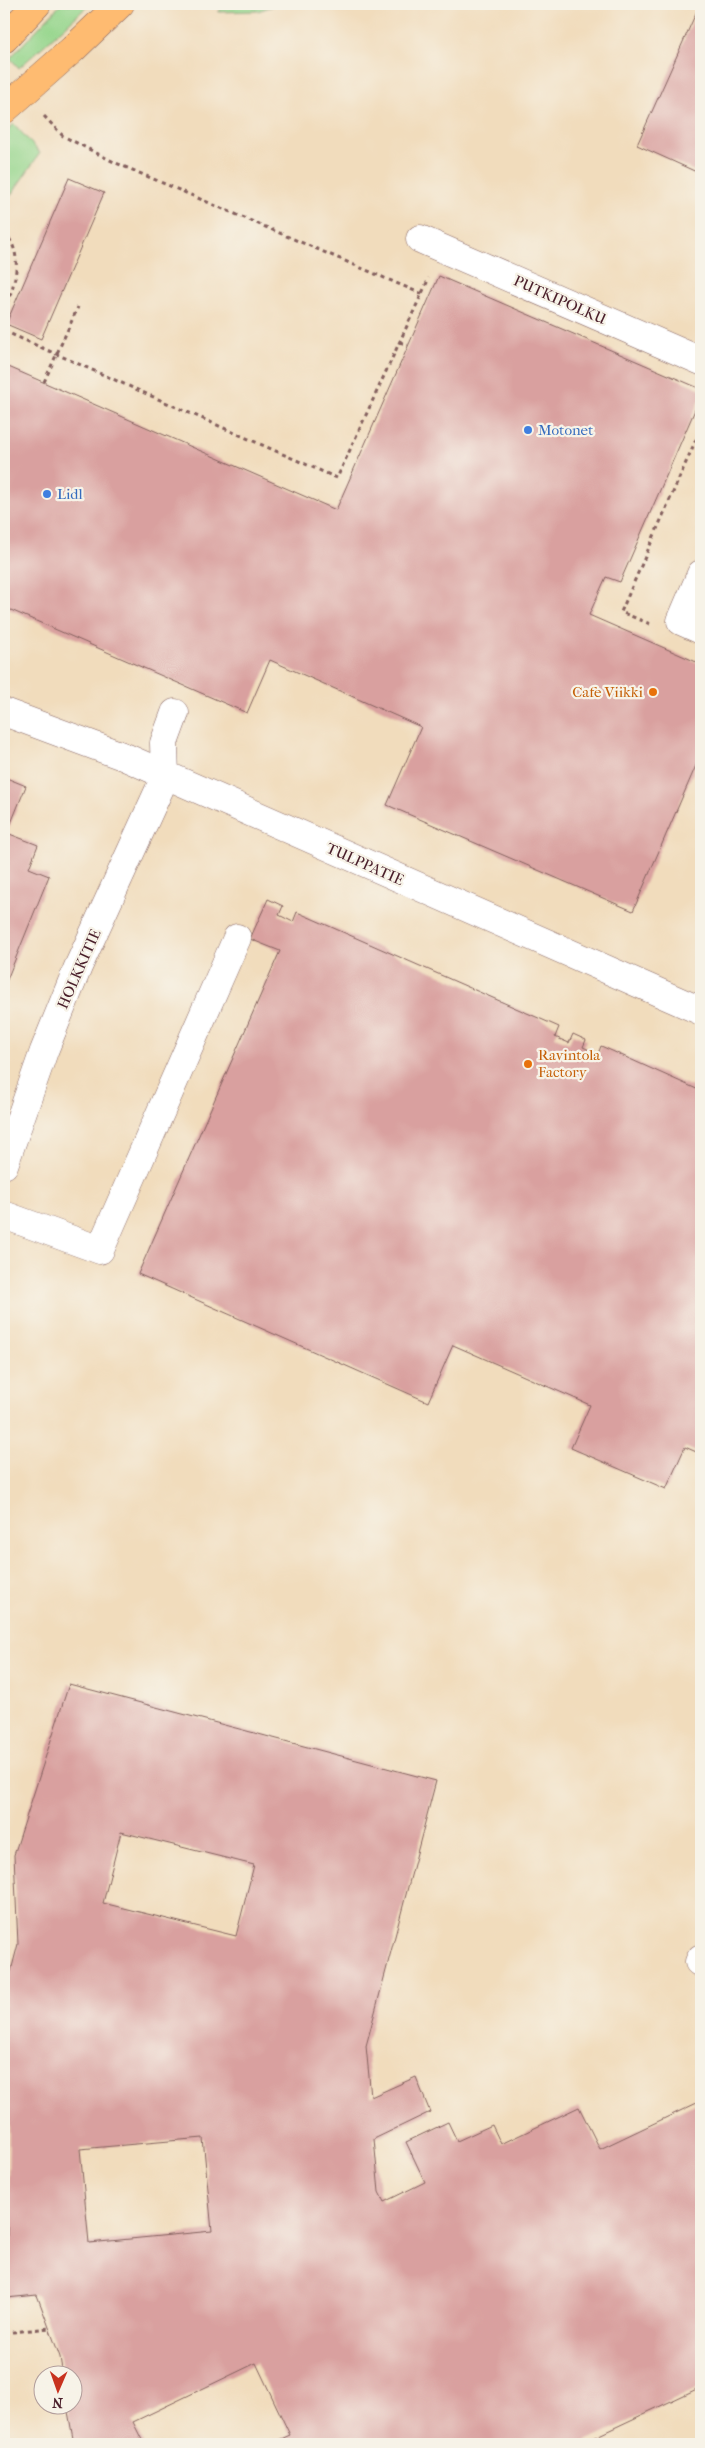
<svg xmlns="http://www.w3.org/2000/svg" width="705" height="2448" viewBox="0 0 705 2448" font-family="'IM FELL French Canon',serif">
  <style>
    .green { fill: #94d58b; stroke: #6f7a5b }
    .building { fill: #d9a09f; fill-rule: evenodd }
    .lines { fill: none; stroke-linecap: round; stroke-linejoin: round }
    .minor-casing { stroke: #84615e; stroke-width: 29 }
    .major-casing { stroke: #84615e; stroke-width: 29 }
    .path { stroke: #84615e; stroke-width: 3; stroke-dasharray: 4 4; stroke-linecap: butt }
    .minor { stroke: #fff; stroke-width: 28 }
    .major { stroke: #febb71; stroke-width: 28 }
    .shop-dot { fill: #3f7fe0; stroke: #f7f3e8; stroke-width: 2 }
    .food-dot { fill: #e8710a; stroke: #f7f3e8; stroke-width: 2 }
    .labels { text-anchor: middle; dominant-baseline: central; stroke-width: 4.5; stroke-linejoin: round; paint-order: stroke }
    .street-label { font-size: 15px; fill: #4a1f2b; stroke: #f7f3e8 }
    .shop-label { font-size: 15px; fill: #366cbe; stroke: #f7f3e8; text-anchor: start }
    .food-label { font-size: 15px; fill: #c56008; stroke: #f7f3e8; text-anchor: end }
  </style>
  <rect width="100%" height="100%" fill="#f7f3e8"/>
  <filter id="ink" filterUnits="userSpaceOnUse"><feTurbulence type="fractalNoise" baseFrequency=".02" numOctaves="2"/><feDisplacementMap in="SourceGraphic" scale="10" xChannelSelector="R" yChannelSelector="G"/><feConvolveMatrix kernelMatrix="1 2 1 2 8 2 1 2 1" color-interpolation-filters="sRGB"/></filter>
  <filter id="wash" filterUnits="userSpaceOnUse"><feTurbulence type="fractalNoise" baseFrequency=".0096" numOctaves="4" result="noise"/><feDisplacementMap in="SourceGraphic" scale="20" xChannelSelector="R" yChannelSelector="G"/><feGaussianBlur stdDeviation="1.12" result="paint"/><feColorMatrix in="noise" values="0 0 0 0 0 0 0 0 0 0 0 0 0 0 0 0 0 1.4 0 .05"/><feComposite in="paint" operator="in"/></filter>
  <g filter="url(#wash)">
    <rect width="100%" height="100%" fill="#f1dcbc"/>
    <path class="green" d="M61,4H90L19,68L10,58Z
      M226,4H279L258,11L218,12Z
      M14,124L40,153L4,205V133Z"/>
    <g id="blocks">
      <path class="building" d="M700,4H701V174L637,145Z
        M69,178L104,193L41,339L6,324Z
        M439,276L701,389V396L620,582L606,577L589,615L701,664V754L633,911L387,805L421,727L270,660L247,713L4,607V365L336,510Z
        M4,777L26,786L7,833L38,845L29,868L49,876L4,987Z
        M268,899L283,906L279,915L293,922L297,912L559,1027L555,1037L569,1043L573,1034L586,1040L583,1047L598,1054L601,1046L701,1091V1454L685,1447L666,1489L571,1448L590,1405L453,1345L428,1402L138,1274L280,951L250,939Z
        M69,1684L436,1781L366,2046L371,2097L416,2077L430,2112L374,2139L379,2192L384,2202L425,2182L406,2142L448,2122L457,2141L492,2125L501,2144L579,2107L600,2149L701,2101V2387L580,2444H270L290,2435L256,2363L133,2422L144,2444H74L67,2406H72V2376H63L60,2357L37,2295L6,2298L9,2125L4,2104V1998L18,1944L14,1855ZM121,1832L254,1865L236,1936L103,1903ZM203,2138L212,2231L89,2243L80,2149Z"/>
    </g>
  </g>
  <g filter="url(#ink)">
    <use href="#blocks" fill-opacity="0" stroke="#84615e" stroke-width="1"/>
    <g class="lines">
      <defs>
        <path id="minor" d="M420,239L701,361
          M701,574L681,621L701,630
          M4,712L125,757L701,1011
          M4,1165L44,1051L78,967L165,777L164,743L175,713
          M4,1215L100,1250L237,938
          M699,1962L701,1958"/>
        <path id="major" d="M4,39L37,4
          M4,110L73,49L120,4"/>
      </defs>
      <use href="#minor" class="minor-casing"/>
      <use href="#major" class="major-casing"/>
      <path class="path" d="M44,116L63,136L116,163L422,294
        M4,232C25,254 15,285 4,310
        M4,331L337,478L429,278
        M400,342L408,345
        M44,382L78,307
        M650,624L621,612L701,428
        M4,1974L11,1975
        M4,2333L49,2328"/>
      <use href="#minor" class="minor"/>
      <use href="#major" class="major"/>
    </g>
  </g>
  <g class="shop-dot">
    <circle cx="528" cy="430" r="5"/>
    <circle cx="47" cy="494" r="5"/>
  </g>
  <g class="food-dot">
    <circle cx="653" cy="692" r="5"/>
    <circle cx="528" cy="1064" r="5"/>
  </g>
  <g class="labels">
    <g class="street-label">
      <text transform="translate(560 300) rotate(24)">PUTKIPOLKU</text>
      <text transform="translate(365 864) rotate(24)">TULPPATIE</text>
      <text transform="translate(79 969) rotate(-66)">HOLKKITIE</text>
    </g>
    <g class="shop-label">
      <text x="538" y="430">Motonet</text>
      <text x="57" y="494">Lidl</text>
    </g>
    <g class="food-label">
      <text x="643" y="692">Cafe Viikki</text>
      <text x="538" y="1055" text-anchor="start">Ravintola<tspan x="538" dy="17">Factory</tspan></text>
    </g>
  </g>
  <rect width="705" height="2448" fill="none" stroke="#f7f3e8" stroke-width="20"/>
  <g transform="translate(58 2390) rotate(182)"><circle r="24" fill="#f7f3e8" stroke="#b29e9c"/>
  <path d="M0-4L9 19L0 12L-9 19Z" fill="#c8321e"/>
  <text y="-8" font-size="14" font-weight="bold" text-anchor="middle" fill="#4a1f2b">N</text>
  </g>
</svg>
